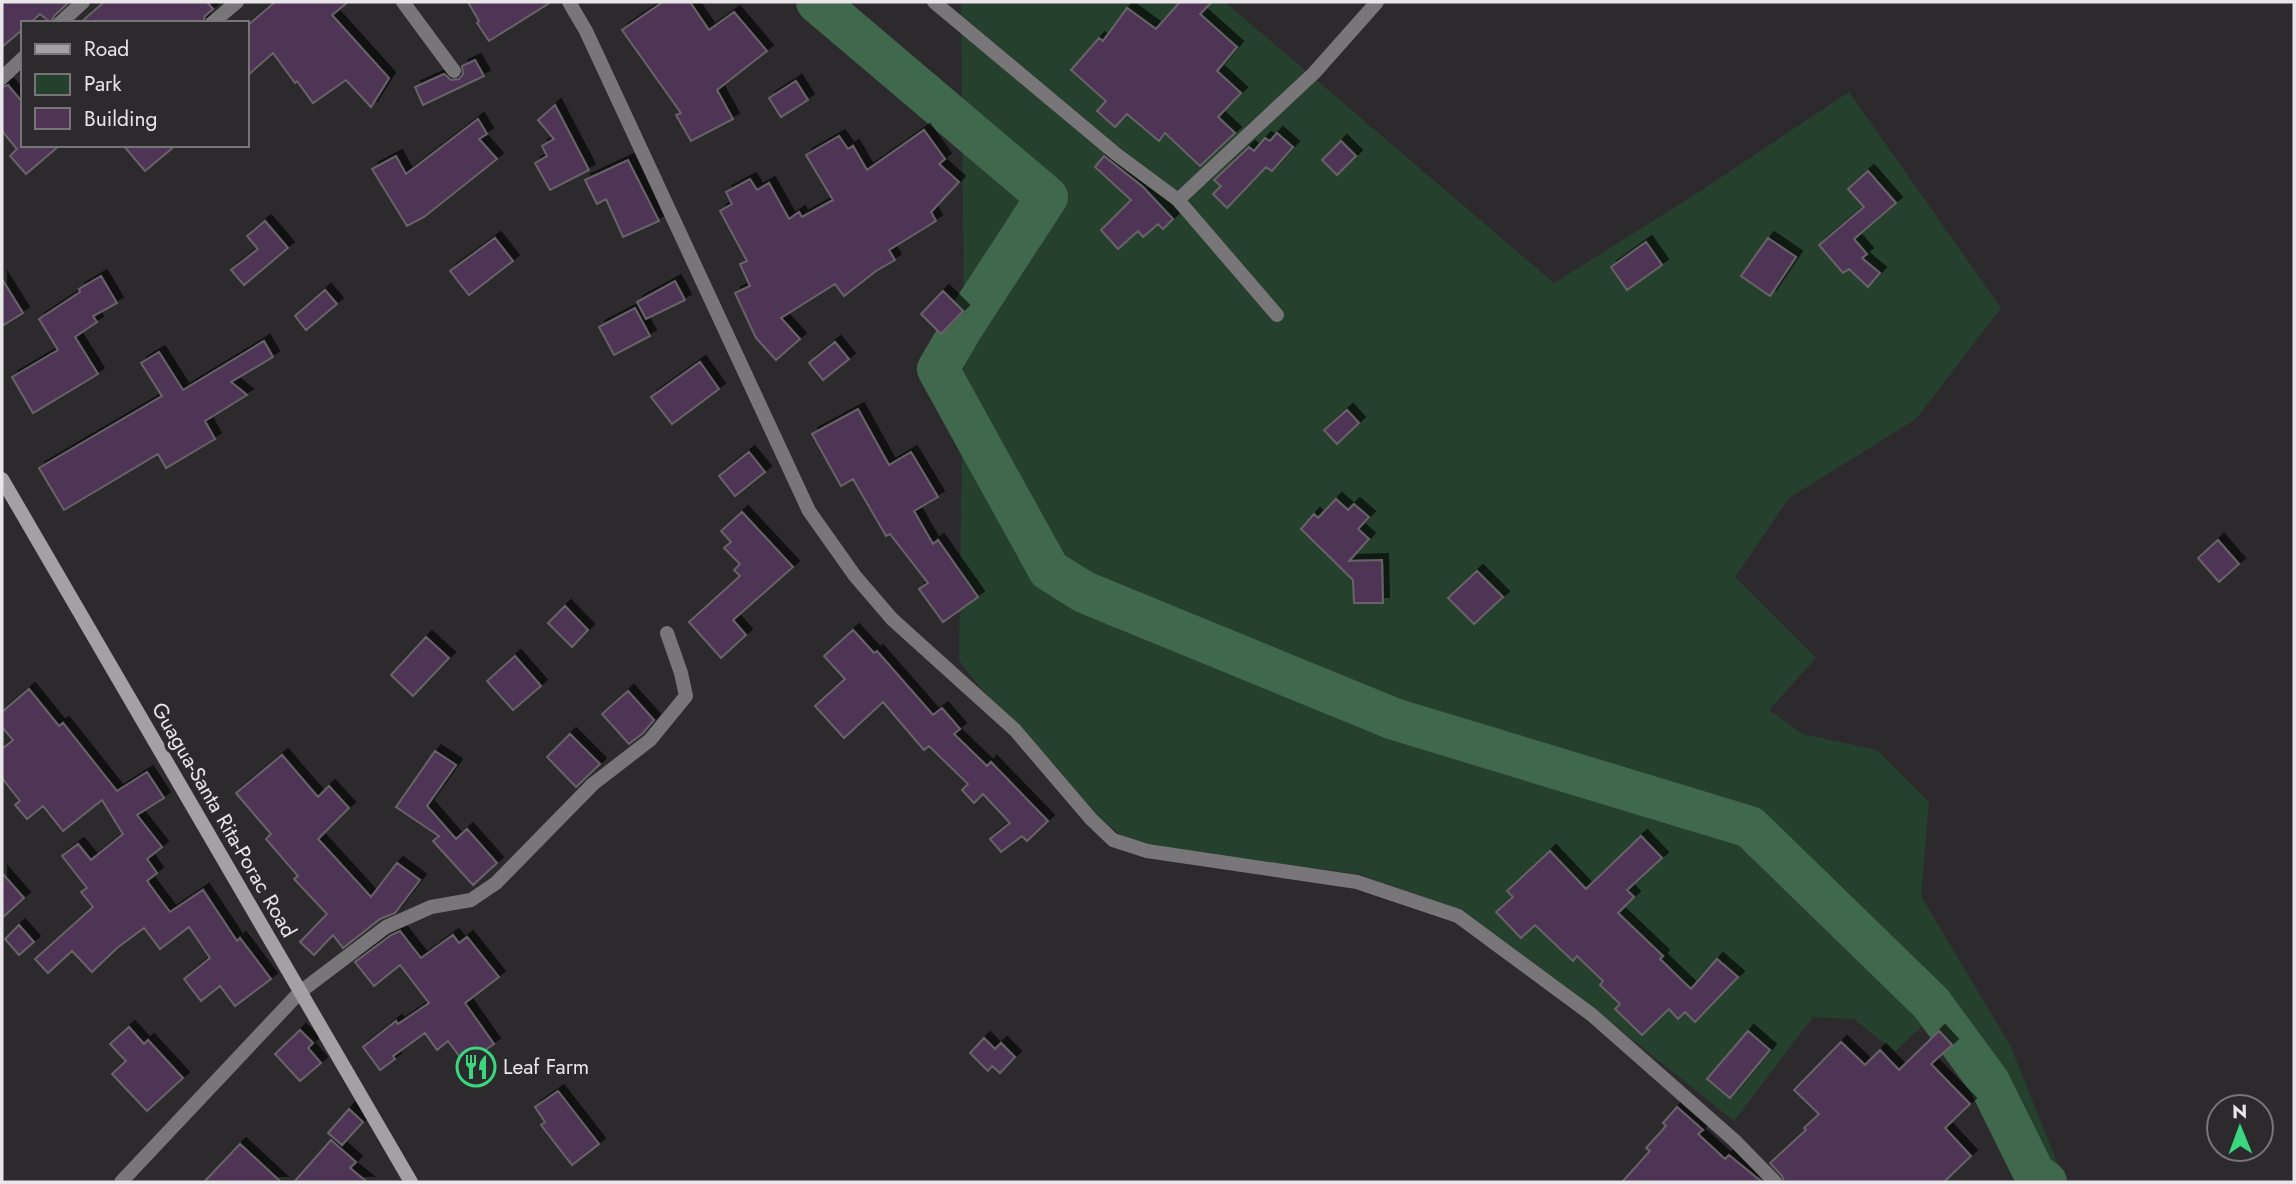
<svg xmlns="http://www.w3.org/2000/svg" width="2296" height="1184" viewBox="0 0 2296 1184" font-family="Jost,sans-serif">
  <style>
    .green { fill: #26402e }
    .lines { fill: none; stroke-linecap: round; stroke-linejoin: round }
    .river { stroke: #40684d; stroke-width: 42 }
    .building { fill: #4f3454; stroke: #676367; stroke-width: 2; filter: url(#shadow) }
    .minor { stroke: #787679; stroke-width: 14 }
    .secondary { stroke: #a4a1a5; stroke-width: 14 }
    .labels { text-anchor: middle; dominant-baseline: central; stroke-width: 7; stroke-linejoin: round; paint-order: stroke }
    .street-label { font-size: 21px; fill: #e8e6e8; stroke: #2d2a2e }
    .poi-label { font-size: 21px; fill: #e8e6e8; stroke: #2d2a2e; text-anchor: start }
  </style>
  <defs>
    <filter id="shadow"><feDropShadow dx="6" dy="-6" stdDeviation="0" flood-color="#0009"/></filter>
  </defs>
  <rect width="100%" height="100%" fill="#2d2a2e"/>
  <path class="green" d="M961,2H1225L1554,283L1696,194L1849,92L2001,308L1916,419L1789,498L1735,577L1816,658L1769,710L1803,734L1877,750L1929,802L1921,896L2011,1047L2065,1182H2021L1960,1045L1935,1014L1895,1052L1854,1019L1813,1017L1734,1121L1598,1012L1459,910L1358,874L1146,846L1120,834L1091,812L1062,773L978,685L959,660L964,317Z"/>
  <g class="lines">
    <path class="river" d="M817,2L1047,197L963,326L938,369L1049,570L1084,592L1394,719L1750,827L1931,1003L1989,1082L2034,1173L2046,1182"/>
  </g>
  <path class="building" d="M2,2H69L54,16L51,23L40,14L30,23H23V29L2,47Z
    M104,2H207L213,9L205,16L203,23H80Z
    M275,2H348L332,15L389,78L371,107L346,80L313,103L297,81L295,83L273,53L247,76V26Z
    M468,2H551L489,41L477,23L479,21Z
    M663,2H690L709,30L734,12L767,51L717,90L733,119L691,141L676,115L681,113L622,30Z
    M1180,2H1212L1200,14L1237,47L1217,71L1241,93L1218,117L1235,133L1200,166L1165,133L1159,141L1127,114L1115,127L1097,111L1106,101L1071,70L1099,38L1103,41L1127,8L1156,29Z
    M475,60L484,76L423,105L415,87L444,74L451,80L459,79L463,74L462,66Z
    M796,81L808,100L781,117L769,98Z
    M8,85L23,103V145H60L26,174L10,156L17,149L2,131V87Z
    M555,105L589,170L550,190L535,163L547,156L542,146L554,139L538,120Z
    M478,119L487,134L479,139L497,159L424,217L407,226L372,169L396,156L406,174Z
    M924,130L945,159L939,164L959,182L931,212L936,221L889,250L895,260L876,271L844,296L835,284L781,318L800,339L776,360L756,338L735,293L750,286L740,264L747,261L720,211L732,204L726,192L750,179L757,190L769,183L789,219L799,212L802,217L833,200L806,155L839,136L848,149L853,146L867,170Z
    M1277,133L1293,147L1272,171L1266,167L1227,208L1213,194L1221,186L1214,180L1249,147L1254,151L1265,138L1270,141Z
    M1341,141L1356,156L1337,175L1322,160Z
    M123,145H176L145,171Z
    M1104,156L1143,187L1173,219L1163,229L1158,224L1143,237L1138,231L1118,249L1101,230L1131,200L1095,167Z
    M628,160L659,221L623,237L606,199L597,204L585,180Z
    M1868,171L1896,203L1854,239L1867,254L1862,258L1880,273L1868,287L1849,269L1843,273L1819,245L1864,207L1848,189Z
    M265,221L288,248L244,285L231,270L258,249L247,236Z
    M495,238L513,261L469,295L450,271Z
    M1768,238L1796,257L1770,296L1741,276Z
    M1646,242L1662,265L1627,290L1611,267Z
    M101,276L117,303L93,316L97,322L75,337L98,374L33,413L12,377L58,350L39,319L80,292L79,289Z
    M2,279L23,313L2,326Z
    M675,281L685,300L646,319L637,302Z
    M325,290L337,304L306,330L295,316Z
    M943,291L963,311L941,334L921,314Z
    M635,308L650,336L614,355L599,327Z
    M264,341L273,357L231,382L247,395L205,421L215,439L166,468L158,454L64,510L39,468L162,396L141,363L159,352L183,390Z
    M835,342L849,359L823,380L809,363Z
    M700,362L719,389L672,424L651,397Z
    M858,409L889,465L911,452L938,497L914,511L933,544L938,540L978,597L943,622L919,589L928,583L890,534L886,536L853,479L841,486L812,434Z
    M1347,410L1359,423L1337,444L1324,430Z
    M749,452L765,472L735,496L719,476Z
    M1336,499L1348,510L1354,504L1369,517L1358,529L1369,539L1349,561L1382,560L1383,603H1354L1353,580L1301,529L1314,514L1318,518Z
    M742,512L793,567L733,620L746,635L721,658L689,622L740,576L734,570L740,564L724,548L731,542L721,531Z
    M2218,540L2239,564L2219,582L2198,558Z
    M1477,571L1503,597L1474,624L1448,598Z
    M565,606L588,630L572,647L548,623Z
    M853,630L874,653L877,651L933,715L942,708L960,729L954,734L987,766L991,762L1048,821L1027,841L1022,836L1001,852L990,839L1010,823L983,794L974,803L962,790L968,784L929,746L924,750L883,702L844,738L815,706L845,679L824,656Z
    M426,637L449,658L413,696L391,675Z
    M515,656L541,686L513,710L487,681Z
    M29,689L59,726L63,723L117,791L147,772L164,798L137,815L162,847L147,859L157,873L147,881L170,912L203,890L237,941L240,938L271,979L235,1006L220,986L201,1001L184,979L210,958L189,927L160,949L144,928L117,948L92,972L72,951L48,973L35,959L93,907L81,892L87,888L62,856L78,844L91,860L123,834L102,800L63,831L43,806L27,819L15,805L20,801L2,778V749L13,740L2,727V712Z
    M628,691L654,720L643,733L629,744L602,714Z
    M570,734L600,764L576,787L547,757Z
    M435,751L456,765L427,806L456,839L467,829L497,863L473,885L433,841L439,836L396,807Z
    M282,755L318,797L329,786L349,808L318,839L371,897L397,863L420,880L395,913L380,919L343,948L333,935L314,955L300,942L327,914L294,879L298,876L266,839L271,834L236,793Z
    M1641,836L1662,858L1627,890L1634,897L1618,913L1663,956L1660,959L1691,989L1717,959L1738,977L1695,1022L1685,1012L1678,1019L1669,1009L1642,1035L1615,1009L1620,1004L1600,985L1603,981L1577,956L1573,961L1535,925L1521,938L1496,912L1513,897L1507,891L1550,851L1586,889Z
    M2,873L24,898L2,918Z
    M19,925L34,942L19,955L5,939Z
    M400,931L421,958L453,935L459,943L467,937L499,977L465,1003L494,1044L465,1064L448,1041L437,1050L425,1033L393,1056L395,1059L380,1070L363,1047L396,1021L398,1024L429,1003L400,965L374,986L355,962L391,935Z
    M129,1027L144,1044L148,1040L183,1078L147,1111L112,1074L126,1061L110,1044Z
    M300,1030L313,1043L308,1048L321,1063L300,1081L275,1054Z
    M1748,1031L1770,1050L1730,1098L1707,1079Z
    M1939,1031L1952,1045L1931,1064L1970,1104L1945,1128L1971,1156L1944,1182H1784L1782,1176L1770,1163L1806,1130L1804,1128L1819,1114L1794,1090L1841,1042L1865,1065L1880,1050L1899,1070Z
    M984,1038L995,1049L1001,1043L1015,1057L1000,1073L992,1066L988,1071L970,1053Z
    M558,1091L599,1144L572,1165L541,1125L545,1122L535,1107Z
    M1677,1107L1703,1130L1698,1134L1725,1159L1729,1155L1762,1182H1622L1650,1151L1646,1148L1666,1126L1663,1123Z
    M349,1109L363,1122L342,1145L328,1133Z
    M331,1140L356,1162L350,1168L367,1182H294Z
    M240,1144L281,1182H204Z"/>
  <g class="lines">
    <path class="minor" d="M403,2L454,71
      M569,2L586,31L809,511L855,576L892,619L1015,730L1091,819L1113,840L1147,851L1357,882L1458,916L1592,1015L1735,1141L1775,1182
      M934,2L1116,154L1178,200L1277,315
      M60,23L83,2
      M212,23L237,2
      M2,78L23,58
      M1178,200L1314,73L1377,2
      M121,1182L300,992L386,927L431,907L471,900L496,883L593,784L650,740L686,696L681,673L667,633"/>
    <path class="secondary" d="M2,479L411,1182"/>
  </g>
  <defs>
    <symbol id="restaurant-ring" viewBox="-11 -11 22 22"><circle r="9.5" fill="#2d2a2e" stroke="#3ad77f" stroke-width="1.5"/><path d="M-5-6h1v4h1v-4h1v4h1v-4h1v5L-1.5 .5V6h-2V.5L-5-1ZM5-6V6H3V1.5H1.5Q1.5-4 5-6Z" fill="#3ad77f"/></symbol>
  </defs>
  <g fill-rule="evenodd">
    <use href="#restaurant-ring" x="454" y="1045" width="44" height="44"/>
  </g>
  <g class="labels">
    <g class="street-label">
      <text transform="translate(224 820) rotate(60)">Guagua-Santa Rita-Porac Road</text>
    </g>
    <g class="poi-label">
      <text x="503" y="1067">Leaf Farm</text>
    </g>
  </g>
  <rect width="2296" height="1184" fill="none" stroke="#e8e6e8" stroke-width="7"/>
  <rect x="21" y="21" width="228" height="126" fill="#2d2a2e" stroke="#787578" stroke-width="2"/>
  <rect x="35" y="44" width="35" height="10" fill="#a4a1a5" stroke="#787578" stroke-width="2"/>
  <text x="84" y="56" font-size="21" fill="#e8e6e8">Road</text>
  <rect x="35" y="74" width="35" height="21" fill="#26402e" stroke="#787578" stroke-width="2"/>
  <text x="84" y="91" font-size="21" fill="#e8e6e8">Park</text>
  <rect x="35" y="108" width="35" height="21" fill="#4f3454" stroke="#787578" stroke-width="2"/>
  <text x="84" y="126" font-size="21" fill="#e8e6e8">Building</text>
  <g transform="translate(2240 1128) rotate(359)"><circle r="33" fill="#2d2a2e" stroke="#787578" stroke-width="2"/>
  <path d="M0-5L12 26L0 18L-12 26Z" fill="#3ad77f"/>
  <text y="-10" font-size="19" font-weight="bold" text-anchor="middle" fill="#e8e6e8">N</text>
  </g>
</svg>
